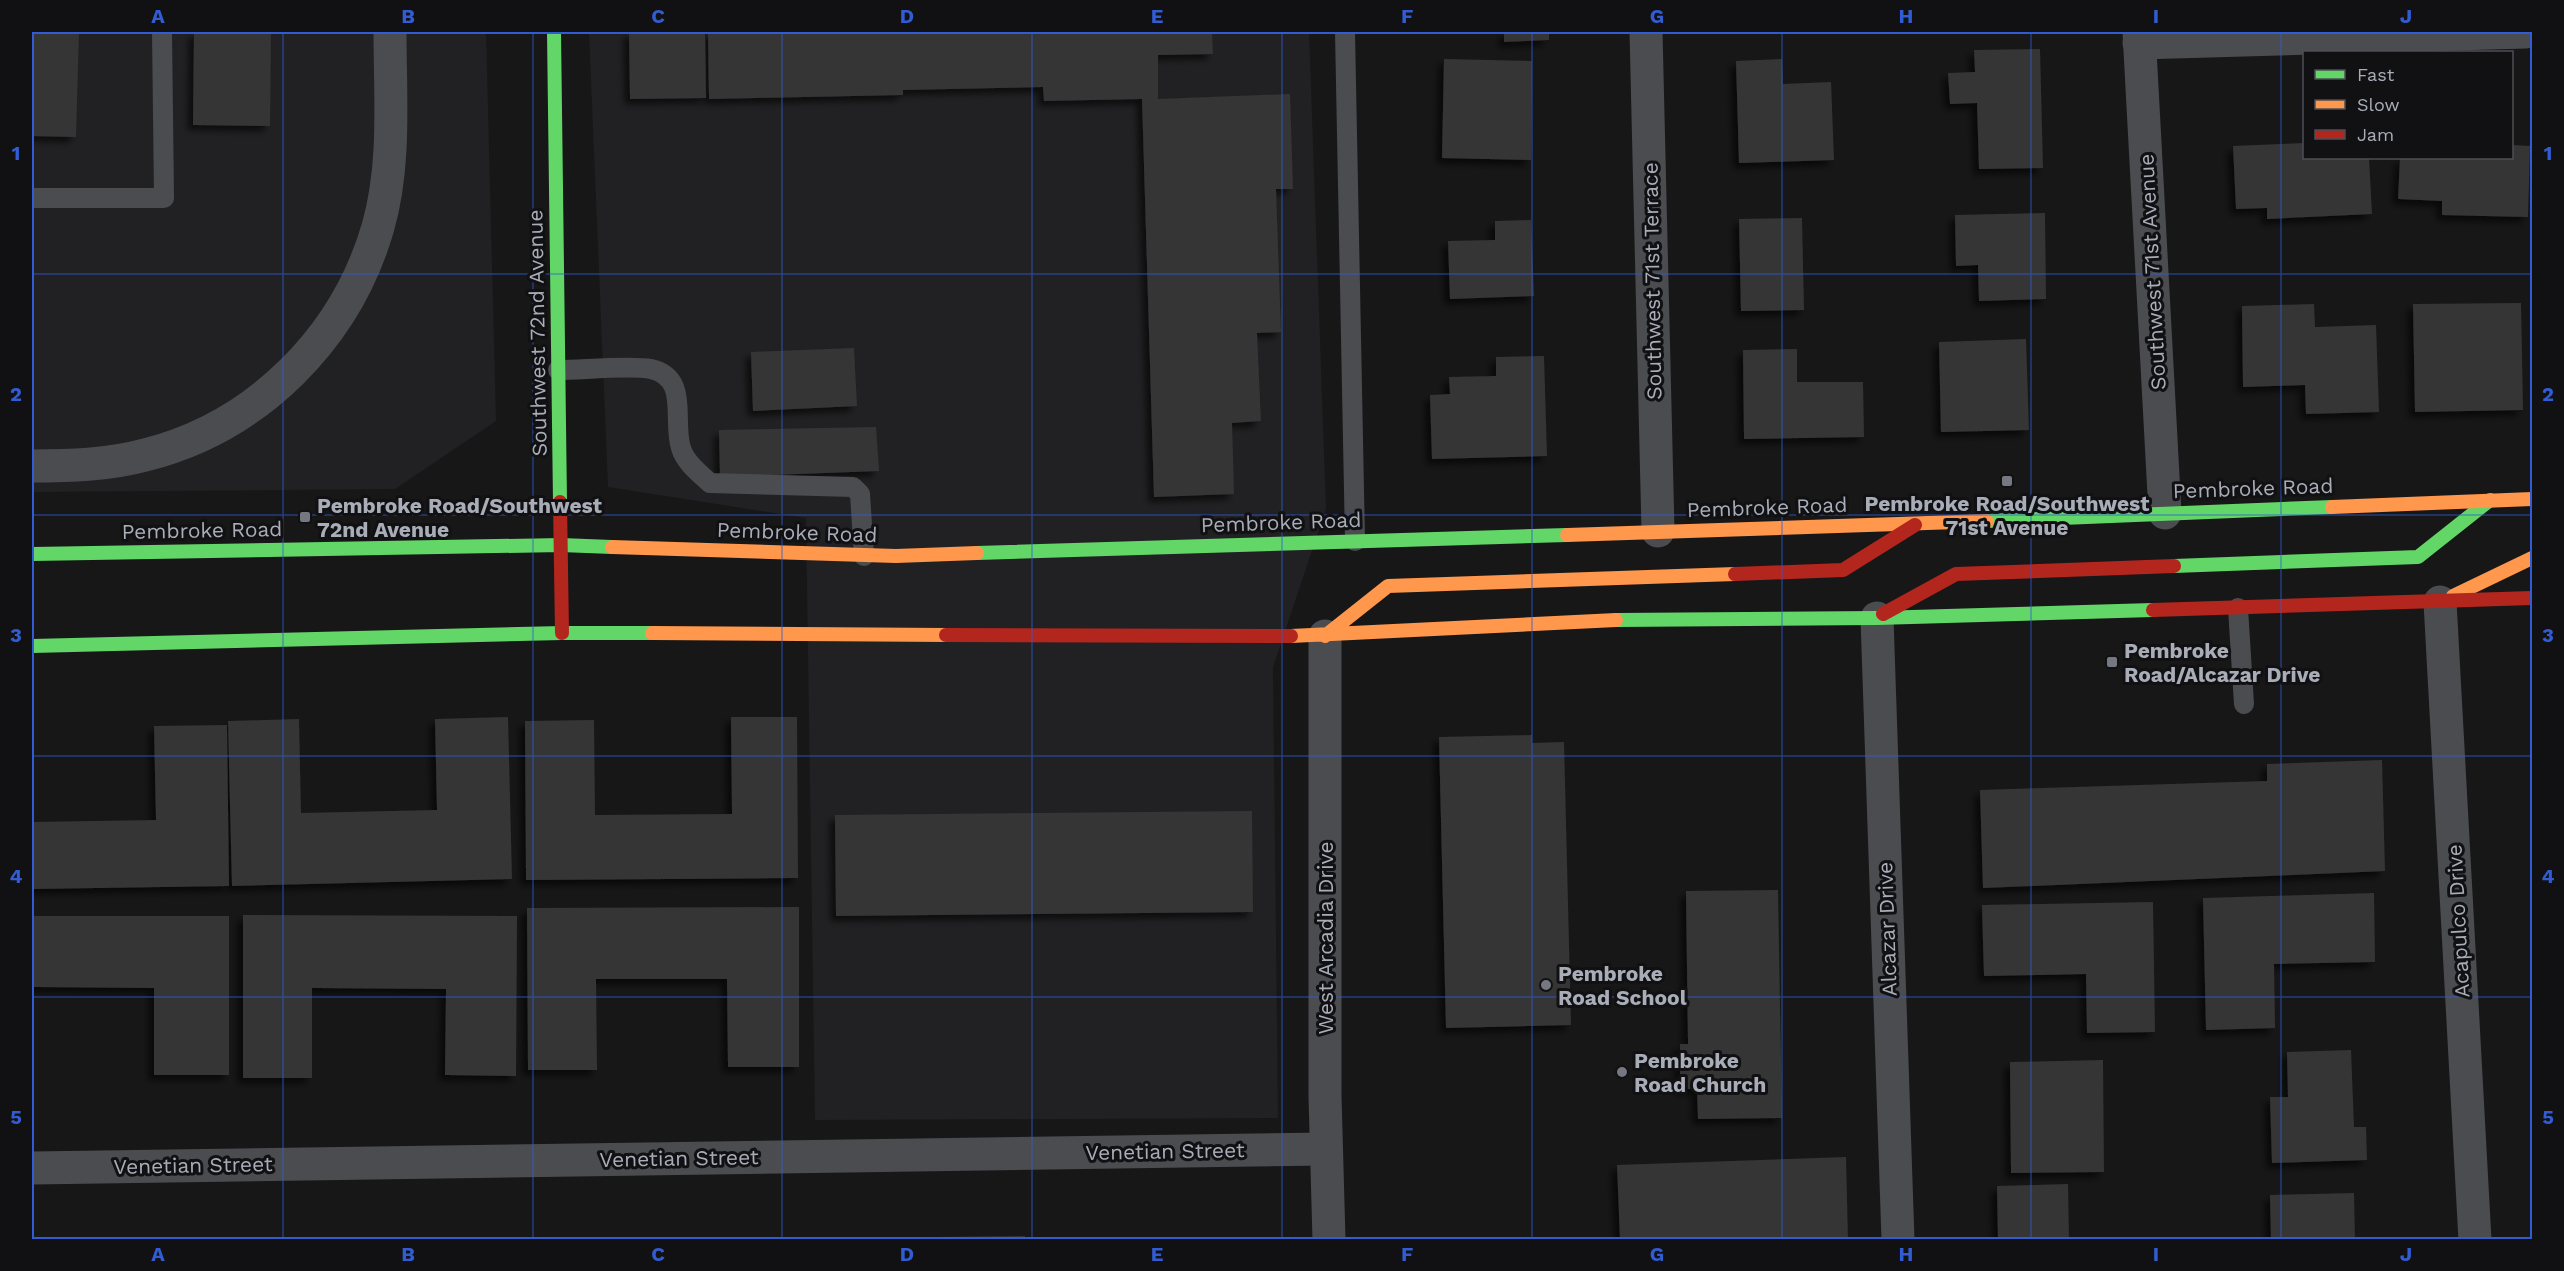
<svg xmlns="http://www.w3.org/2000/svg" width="2564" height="1271" viewBox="0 0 2564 1271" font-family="'Work Sans',sans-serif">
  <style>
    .built { fill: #212123 }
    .building { fill: #353536; filter: url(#shadow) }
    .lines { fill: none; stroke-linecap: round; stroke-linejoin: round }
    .lane { stroke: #4b4c50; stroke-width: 20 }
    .street { stroke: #4b4c50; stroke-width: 33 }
    .fast { stroke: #63d668; stroke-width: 14 }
    .slow { stroke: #ff974d; stroke-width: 14 }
    .jam { stroke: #b3261e; stroke-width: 14 }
    .grid { fill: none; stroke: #325cd3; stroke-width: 1.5; stroke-opacity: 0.55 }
    .poi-dot { fill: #757880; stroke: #111113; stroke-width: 2 }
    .labels { text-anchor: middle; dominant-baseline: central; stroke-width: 6; stroke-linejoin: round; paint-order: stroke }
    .street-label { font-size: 21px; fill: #a8adb8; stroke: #111113 }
    .poi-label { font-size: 21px; font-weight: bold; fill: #a8adb8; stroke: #111113; text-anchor: start }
    .neatline { fill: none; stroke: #325cd3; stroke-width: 2 }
    .grid-label { font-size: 20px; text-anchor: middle; font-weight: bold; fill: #325cd3 }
  </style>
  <defs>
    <filter id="shadow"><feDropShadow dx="-5.5" dy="5.5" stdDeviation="3" flood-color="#0009"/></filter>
  </defs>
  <rect width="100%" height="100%" fill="#171717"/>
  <path class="built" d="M32,32H486L496,421L395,489L32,492Z
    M589,32H1309L1326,509L1273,667L1278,1118L815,1120L806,518L608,487Z"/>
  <path class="building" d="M32,32H79L76,137L32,136Z
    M194,32H271L270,126L193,125Z
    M629,32H705L706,98L630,99Z
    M708,32H1212L1213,54L1158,55V99L1290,94L1293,189H1276L1281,332L1257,333L1261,421L1232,423L1234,494L1154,497L1142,99L1044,101L1043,87L903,90V95L709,99Z
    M1504,32H1549V40L1504,42Z
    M2040,49L2043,168L1979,169L1977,103L1950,104L1948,73L1975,72L1974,50Z
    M1444,59L1532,61L1531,160L1442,158Z
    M1782,59L1783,84L1831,82L1834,160L1739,163L1736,61Z
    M2304,143V158H2369L2372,214L2267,219V208L2236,209L2233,146Z
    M2512,145L2530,146L2528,217L2442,215V201L2398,199L2400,158H2512Z
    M2045,213L2046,299L1979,301L1978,265L1956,266L1955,215Z
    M1802,218L1804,310L1741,311L1739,219Z
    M1531,220L1534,296L1450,299L1448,241L1495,240V221Z
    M2521,303L2523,410L2415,412L2413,304Z
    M2314,304L2315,327L2376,325L2379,412L2306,414L2305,385L2243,387L2242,306Z
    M2026,339L2029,430L1941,432L1939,342Z
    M854,348L857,406L753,411L751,352Z
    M1797,349V382H1863L1864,437L1744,439L1743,350Z
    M1544,356L1547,456L1432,459L1430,395L1450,394L1449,377L1496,376V357Z
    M876,427L879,471L720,477L719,430Z
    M508,717L512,879L232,886L228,721L299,719L301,813L437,810L435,719Z
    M731,717H797L798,878L526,880L525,721L594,720L595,815L732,814Z
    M227,725L229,886L32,889V822L156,820L154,726Z
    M1532,735V743L1564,742L1571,1025L1446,1028L1439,737Z
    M2382,760L2385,871L1983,888L1980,790L2267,781V764Z
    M1252,811L1253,912L836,916L835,815Z
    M1778,890L1782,1118L1698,1119L1697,1089H1680V1044H1688L1686,891Z
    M2374,893L2375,962L2274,964L2275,1028L2206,1030L2203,898Z
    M2153,902L2155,1032L2087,1033L2086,974L1984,976L1982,905Z
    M799,907V1067H728L727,979H596L597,1070H528L527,908Z
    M243,915L517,916L516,1076L445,1075L446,989L312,988V1078H243Z
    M32,916H229V1075H154V988L32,987Z
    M2351,1050L2354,1127H2366L2367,1160L2272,1163L2270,1097H2288L2287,1052Z
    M2103,1060L2104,1172L2011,1173L2010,1062Z
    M1846,1157L1848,1240H1620L1617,1165Z
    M2068,1184L2069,1240H1998L1997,1186Z
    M2354,1193L2355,1240H2271L2270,1195Z
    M1025,1236V1240H934V1237Z"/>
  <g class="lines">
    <path class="lane" d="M1345,32L1355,541
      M32,198H164L162,32
      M558,370C581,370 631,365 651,369C690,378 672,420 681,448C685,462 699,473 710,483L853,487L860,494L864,556
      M2238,608L2244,704"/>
    <path class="street" d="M1646,32L1658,531
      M2139,32L2165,513
      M2139,43L2526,32
      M32,466C69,466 108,465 145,455C257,427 346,338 378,227C396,165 390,95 390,32
      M2440,602L2475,1240
      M1877,618L1898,1240
      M1325,636V1096L1329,1240
      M32,1168L1326,1149"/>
    <path class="fast" d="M554,32L560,502
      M1987,521L2332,507
      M977,553L1567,535
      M32,554L561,545L612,547
      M2174,566L2418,557L2490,500
      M1616,620L1877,618L2153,610
      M32,646L562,633H652"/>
    <path class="slow" d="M2332,507L2532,499
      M1567,535L1987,521
      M612,547L896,556L977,553
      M2453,596L2532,558
      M652,633L946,635
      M1291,636L1616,620
      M1325,636L1388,586L1735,574"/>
    <path class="jam" d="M560,502L562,633
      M1735,574L1843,570L1915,525
      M2153,610L2532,598
      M1883,614L1956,574L2174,566
      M946,635L1291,636"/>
  </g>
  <path class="grid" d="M283,32V1240M533,32V1240M782,32V1240M1032,32V1240M1282,32V1240M1532,32V1240M1782,32V1240M2031,32V1240M2281,32V1240M32,274H2532M32,515H2532M32,756H2532M32,997H2532"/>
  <g class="poi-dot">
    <rect x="2001" y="475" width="12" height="12" rx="3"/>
    <rect x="299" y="511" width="12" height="12" rx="3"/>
    <rect x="2106" y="656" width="12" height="12" rx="3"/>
    <circle cx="1546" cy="985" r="6"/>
    <circle cx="1622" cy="1072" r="6"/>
  </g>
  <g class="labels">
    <g class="street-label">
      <text transform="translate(2152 272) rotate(-93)">Southwest 71st Avenue</text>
      <text transform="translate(1652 281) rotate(-91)">Southwest 71st Terrace</text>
      <text transform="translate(537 333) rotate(-91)">Southwest 72nd Avenue</text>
      <text transform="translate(2253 488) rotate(-2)">Pembroke Road</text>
      <text transform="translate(1767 507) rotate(-2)">Pembroke Road</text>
      <text transform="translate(1281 522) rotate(-2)">Pembroke Road</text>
      <text transform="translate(202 530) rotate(-1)">Pembroke Road</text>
      <text transform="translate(797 532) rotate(2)">Pembroke Road</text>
      <text transform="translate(2458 921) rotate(-93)">Acapulco Drive</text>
      <text transform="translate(1887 929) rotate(-92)">Alcazar Drive</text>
      <text transform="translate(1325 938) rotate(-90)">West Arcadia Drive</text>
      <text transform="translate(1165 1151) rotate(-1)">Venetian Street</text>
      <text transform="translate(679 1158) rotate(-1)">Venetian Street</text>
      <text transform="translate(193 1165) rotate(-1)">Venetian Street</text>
    </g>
    <g class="poi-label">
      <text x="2007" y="503" text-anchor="middle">Pembroke Road/Southwest<tspan x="2007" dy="24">71st Avenue</tspan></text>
      <text x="317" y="505">Pembroke Road/Southwest<tspan x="317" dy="24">72nd Avenue</tspan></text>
      <text x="2124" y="650">Pembroke<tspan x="2124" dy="24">Road/Alcazar Drive</tspan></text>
      <text x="1558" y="973">Pembroke<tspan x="1558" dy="24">Road School</tspan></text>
      <text x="1634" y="1060">Pembroke<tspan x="1634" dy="24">Road Church</tspan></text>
    </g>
  </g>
  <rect width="2564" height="1271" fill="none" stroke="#111113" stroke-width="66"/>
  <rect x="2303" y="51" width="210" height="108" fill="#111113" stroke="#4d4f55" stroke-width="1.5"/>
  <rect x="2315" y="70" width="30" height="9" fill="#63d668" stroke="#4d4f55" stroke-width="1.5"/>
  <text x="2357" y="81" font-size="18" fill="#a8adb8">Fast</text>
  <rect x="2315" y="100" width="30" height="9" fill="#ff974d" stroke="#4d4f55" stroke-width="1.5"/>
  <text x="2357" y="111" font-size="18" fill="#a8adb8">Slow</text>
  <rect x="2315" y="130" width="30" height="9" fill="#b3261e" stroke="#4d4f55" stroke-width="1.5"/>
  <text x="2357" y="141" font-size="18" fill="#a8adb8">Jam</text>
  <rect x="33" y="33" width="2498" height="1205" class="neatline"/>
  <g class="grid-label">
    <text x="158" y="23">A</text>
    <text x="408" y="23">B</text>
    <text x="658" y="23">C</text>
    <text x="907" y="23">D</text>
    <text x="1157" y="23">E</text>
    <text x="1407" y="23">F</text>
    <text x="1657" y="23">G</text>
    <text x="1906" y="23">H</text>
    <text x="2156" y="23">I</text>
    <text x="2406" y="23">J</text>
    <text x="16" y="160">1</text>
    <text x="2548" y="160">1</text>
    <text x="16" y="401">2</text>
    <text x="2548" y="401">2</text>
    <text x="16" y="642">3</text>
    <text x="2548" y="642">3</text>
    <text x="16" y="883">4</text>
    <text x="2548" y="883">4</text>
    <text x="16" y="1124">5</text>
    <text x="2548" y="1124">5</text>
    <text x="158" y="1261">A</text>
    <text x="408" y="1261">B</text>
    <text x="658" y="1261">C</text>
    <text x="907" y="1261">D</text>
    <text x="1157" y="1261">E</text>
    <text x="1407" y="1261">F</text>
    <text x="1657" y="1261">G</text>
    <text x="1906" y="1261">H</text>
    <text x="2156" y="1261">I</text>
    <text x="2406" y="1261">J</text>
  </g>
</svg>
